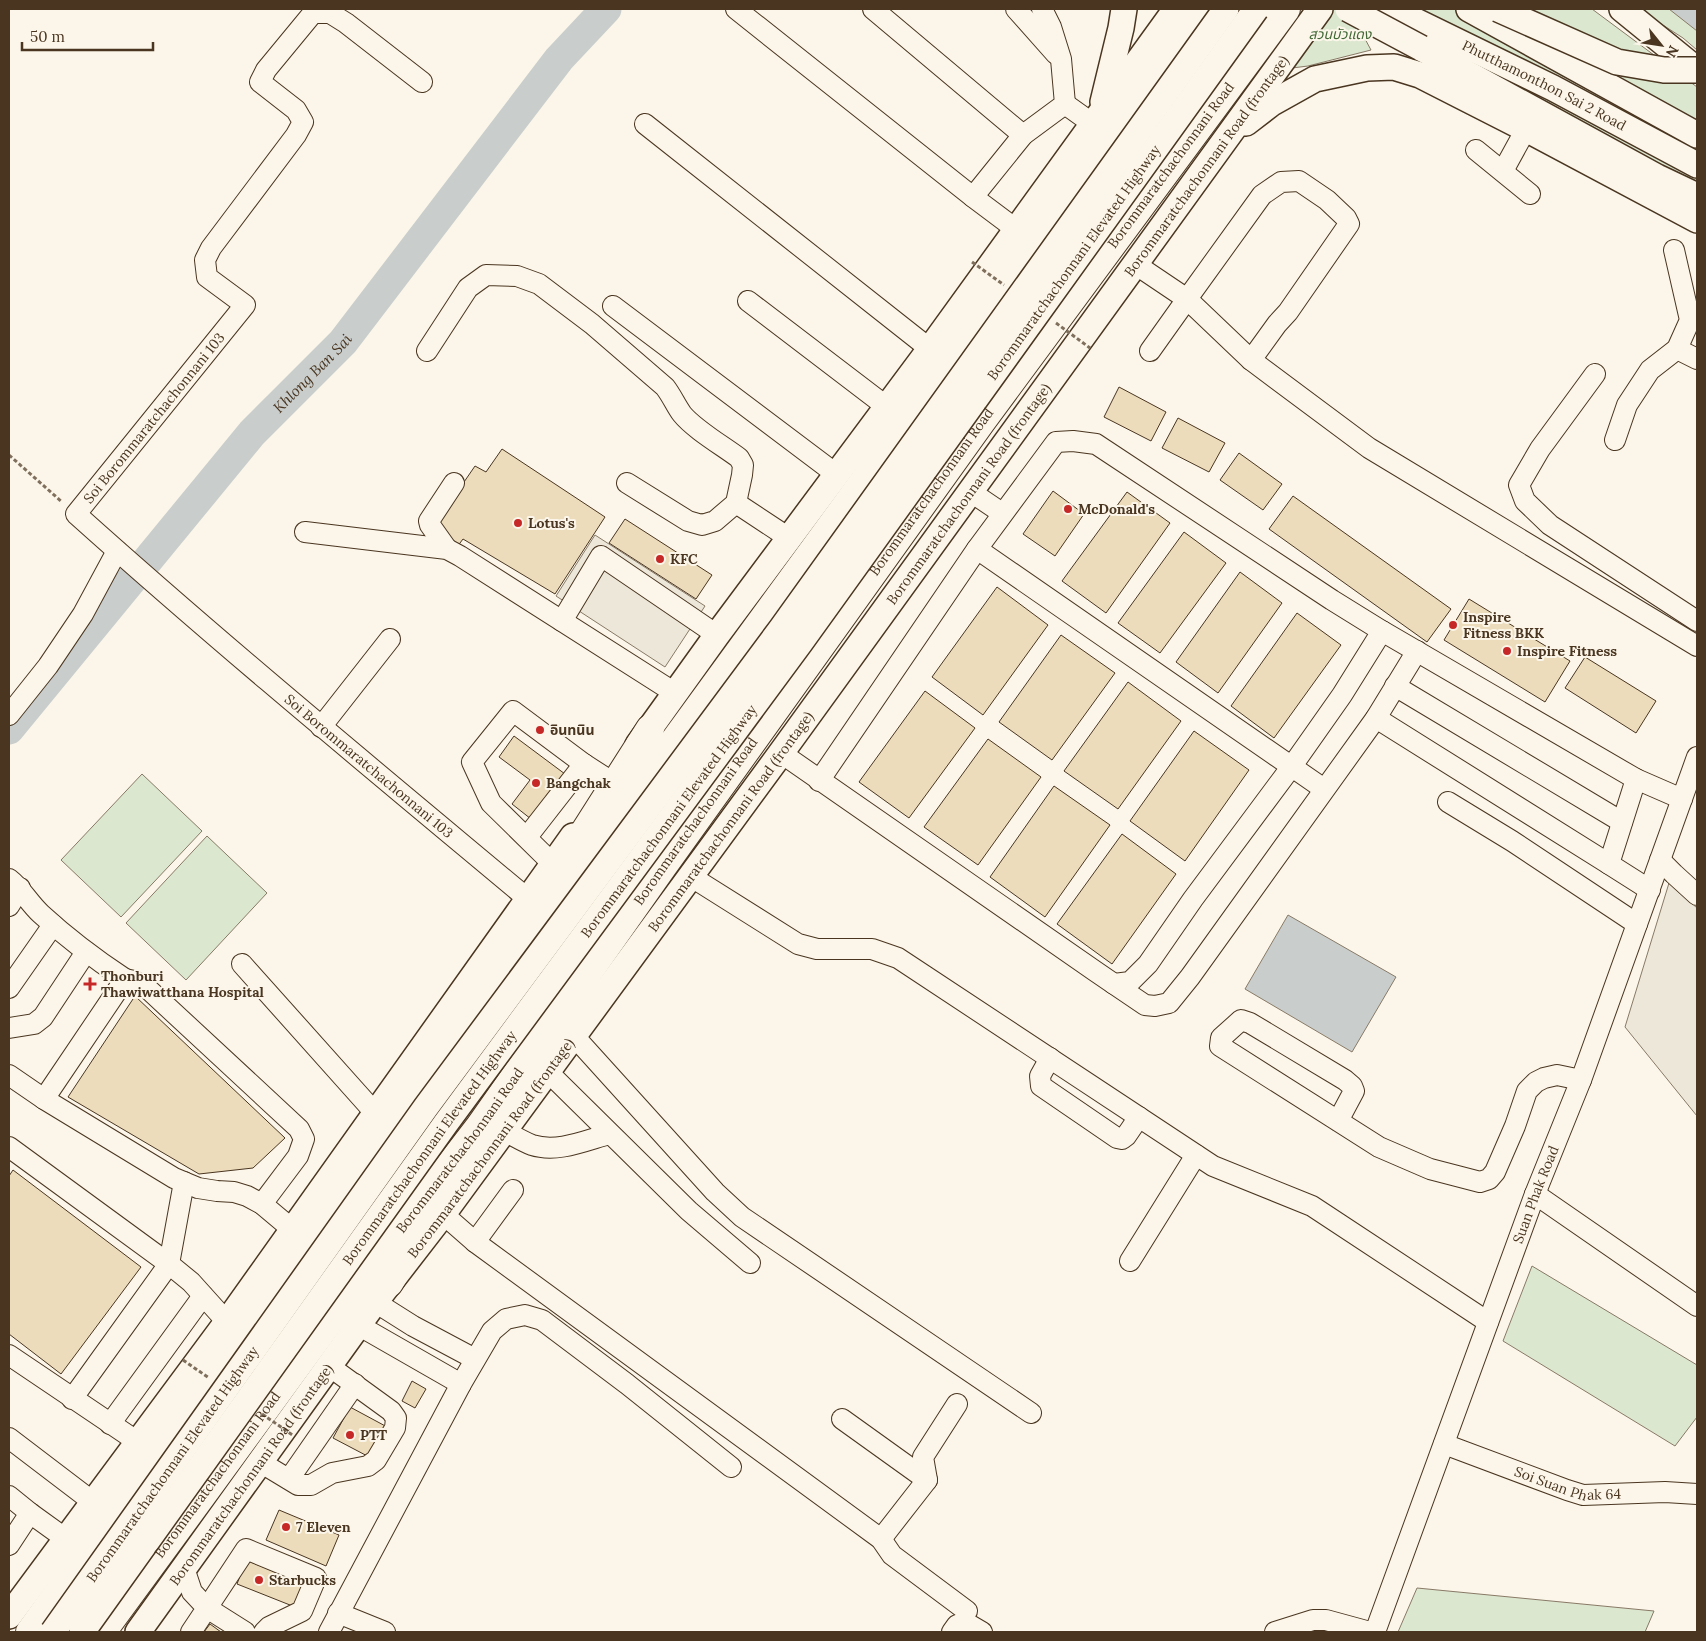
<svg xmlns="http://www.w3.org/2000/svg" width="1706" height="1641" viewBox="0 0 1706 1641" font-family="Lora,'Noto Sans Thai',serif">
  <style>
    .green { fill: #dce7d0; stroke: #887966 }
    .parking { fill: #ede7d9; stroke: #887966 }
    .water { fill: #c9cecd; stroke: #887966 }
    .lines { fill: none; stroke-linecap: round; stroke-linejoin: round }
    .river { stroke: #c9cecd; stroke-width: 31 }
    .building { fill: #ecdcbc; stroke: #4a3520 }
    .minor-casing { stroke: #4a3520; stroke-width: 22 }
    .major-casing { stroke: #4a3520; stroke-width: 28 }
    .highway-casing { stroke: #4a3520; stroke-width: 30 }
    .path { stroke: #7f6f5c; stroke-width: 3; stroke-dasharray: 4 2.5; stroke-linecap: butt }
    .minor { stroke: #fbf6e9; stroke-width: 20 }
    .major { stroke: #fbf6e9; stroke-width: 25 }
    .highway { stroke: #fbf6e9; stroke-width: 28 }
    .major-bridge-casing { stroke: #4a3520; stroke-width: 28; stroke-linecap: butt }
    .path-bridge { stroke: #7f6f5c; stroke-width: 3; stroke-dasharray: 4 2.5; stroke-linecap: butt }
    .major-bridge { stroke: #fbf6e9; stroke-width: 25 }
    .poi-dot { fill: #c62828; stroke: #fbf6e9; stroke-width: 2 }
    .labels { text-anchor: middle; dominant-baseline: central; stroke-width: 4; stroke-linejoin: round; paint-order: stroke }
    .park-label { font-size: 14px; font-style: italic; fill: #436837; stroke: #fbf6e9 }
    .street-label { font-size: 14px; fill: #4a3520; stroke: #fbf6e9 }
    .poi-label { font-size: 14px; font-weight: bold; fill: #4a3520; stroke: #fbf6e9; text-anchor: start }
    .water-label { font-size: 15px; font-style: italic; fill: #4a3520; stroke: #fbf6e9 }
  </style>
  <rect width="100%" height="100%" fill="#fbf6e9"/>
  <path class="green" d="M1331,9H1369L1364,37L1371,50L1308,66L1284,69Z
    M1411,9H1592L1697,87V152L1544,95L1697,178V209L1414,55Z
    M1638,9H1697V50L1683,38Z
    M142,774L202,831L121,917L61,860Z
    M207,836L267,893L186,980L126,923Z
    M1532,1266L1697,1365V1417L1675,1446L1503,1341Z
    M1417,1588L1654,1611L1645,1632H1398Z"/>
  <path class="parking" d="M595,535L705,606L665,667L556,596Z
    M1669,883L1697,908V1116L1625,1027Z"/>
  <path class="water" d="M1669,9H1697V31Z
    M1288,915L1396,977L1352,1052L1245,989Z"/>
  <g class="lines">
    <path class="river" id="s1" d="M9,729L252,433L343,342L559,59L606,9"/>
  </g>
  <path class="building" d="M1119,387L1166,412L1151,441L1104,417Z
    M1178,418L1225,443L1209,472L1162,448Z
    M502,449L605,517L555,594L463,539L457,547L431,530L475,466L486,472Z
    M1239,453L1282,484L1263,510L1220,480Z
    M1053,491L1084,514L1055,556L1023,534Z
    M1127,492L1170,523L1106,613L1062,581Z
    M1293,496L1451,609L1427,642L1269,529Z
    M625,519L712,575L696,599L609,543Z
    M1184,532L1226,563L1160,653L1118,623Z
    M1240,572L1282,603L1218,693L1176,662Z
    M997,587L1048,625L983,715L932,677Z
    M1469,599L1570,661L1545,702L1444,640Z
    M1297,613L1341,645L1274,738L1231,706Z
    M1061,635L1115,673L1052,760L999,722Z
    M1585,657L1656,701L1636,733L1565,688Z
    M1128,682L1181,721L1118,809L1064,771Z
    M925,691L975,728L909,818L859,782Z
    M1194,731L1249,770L1185,861L1130,821Z
    M514,736L565,774L531,819L512,804L530,780L499,757Z
    M988,739L1041,777L978,865L924,827Z
    M1054,786L1110,825L1045,917L990,877Z
    M1122,834L1176,874L1112,964L1057,924Z
    M135,996L285,1138L253,1168L199,1174L68,1097Z
    M13,1170L141,1267L61,1374L9,1334V1176Z
    M412,1381L426,1389L415,1408L402,1401Z
    M350,1407L389,1428L373,1459L333,1438Z
    M279,1510L339,1535L326,1566L266,1540Z
    M246,1560L305,1584L295,1607L237,1584Z
    M210,1624L221,1632H204Z"/>
  <g class="lines">
    <defs>
      <g id="minor">
        <path d="M736,9L973,197L1023,135L1065,104L1061,59L1051,27L1042,9"/>
        <path d="M873,9L1023,135"/>
        <path d="M1016,9L1056,54"/>
        <path id="s2" d="M422,82L346,23L330,13H313L266,70L260,82L296,110L303,122L296,135L211,248L205,260L207,277L245,305L76,514C223,646 376,772 528,899"/>
        <path d="M1065,104L1093,124"/>
        <path d="M645,124L930,349"/>
        <path d="M1476,150L1530,194"/>
        <path d="M1503,171L1526,129"/>
        <path d="M973,197L1017,230"/>
        <path d="M1135,264L1187,299L1262,195L1281,182L1299,181L1327,200L1346,218L1349,224L1288,312L1277,324L1251,360"/>
        <path d="M748,301L887,407"/>
        <path d="M613,306L836,474"/>
        <path d="M1677,349L1697,359"/>
        <path d="M427,351L468,288L486,275L517,276L539,284L592,324L665,387C672,396 676,406 682,414C694,429 723,446 739,458L743,465L742,475L736,503L715,521L702,525L688,521L627,483"/>
        <path d="M1150,351L1187,299L1251,360L1369,448L1697,646"/>
        <path d="M1595,374L1540,449L1519,485L1525,501L1550,525L1697,621"/>
        <path d="M1615,440L1627,405L1650,370L1677,349L1690,320L1674,250"/>
        <path d="M971,492L1002,513"/>
        <path d="M736,503L789,538"/>
        <path d="M305,532L447,549L460,556L675,693"/>
        <path d="M447,549L430,525L429,521L454,483"/>
        <path d="M977,549L1324,789"/>
        <path d="M562,621L601,556L717,635"/>
        <path d="M1395,686L1622,822"/>
        <path d="M9,715L48,666L83,614L117,551"/>
        <path d="M1376,718L1609,864L1636,779"/>
        <path d="M321,727L390,639"/>
        <path d="M781,753L1095,971L1114,984L1130,982L1148,964L1193,899L1292,766L1342,695L1382,631"/>
        <path d="M819,781L977,549L1056,442L1073,441L1096,444L1332,600L1382,631L1636,779L1682,799"/>
        <path d="M1448,802L1512,841L1637,924"/>
        <path d="M527,837L584,764"/>
        <path d="M1660,860L1674,874L1697,895"/>
        <path d="M553,864L491,803L472,762L513,711L584,764L612,782"/>
        <path d="M1609,864L1650,890"/>
        <path d="M690,876L798,944L817,949H872L898,958L1213,1166L1312,1206L1488,1322"/>
        <path d="M9,879C22,889 29,903 41,914C67,938 95,959 125,979"/>
        <path d="M9,906L20,888"/>
        <path d="M242,964L376,1114"/>
        <path d="M1114,984L1145,1005L1155,1006L1169,1003L1190,977L1376,718L1417,651"/>
        <path d="M9,988L53,925"/>
        <path d="M9,1028L34,1024L43,1017L86,952"/>
        <path d="M573,1035L715,1192L742,1217L1031,1413"/>
        <path d="M1050,1058L1040,1076L1041,1086L1117,1138L1122,1139L1126,1136L1139,1117"/>
        <path d="M547,1071L689,1211L750,1263"/>
        <path d="M9,1075L44,1099L174,1178L198,1188L217,1191L234,1192L247,1196L262,1204L293,1230"/>
        <path d="M44,1099L125,979L134,981L147,988L299,1129L304,1139L298,1156L262,1204"/>
        <path d="M1338,1121L1354,1091L1352,1086L1345,1080L1250,1023L1241,1020L1221,1038L1220,1046L1379,1147L1430,1169L1480,1182L1489,1179L1495,1172L1515,1126L1527,1091L1536,1082L1544,1078L1557,1075L1581,1080"/>
        <path d="M503,1130C512,1135 522,1141 532,1145C557,1153 584,1141 609,1134"/>
        <path d="M9,1147L169,1264L191,1282L227,1322"/>
        <path d="M1535,1194L1697,1306"/>
        <path d="M443,1214L475,1242L881,1539L892,1555L967,1611"/>
        <path d="M475,1242L513,1190"/>
        <path d="M1130,1261L1196,1155"/>
        <path d="M375,1302L413,1326L475,1359"/>
        <path d="M358,1325L461,1384"/>
        <path d="M9,1355L138,1442"/>
        <path d="M72,1399L169,1264L184,1182"/>
        <path d="M842,1419L927,1480"/>
        <path d="M110,1424L203,1296"/>
        <path d="M9,1438L93,1502"/>
        <path id="s3" d="M1444,1444L1567,1490L1583,1495L1665,1492L1697,1494"/>
        <path d="M260,1462L298,1485H311L332,1473L368,1466L376,1460L395,1428L396,1418L391,1411L329,1366"/>
        <path d="M289,1479L355,1384"/>
        <path d="M9,1496L30,1513L66,1539"/>
        <path d="M881,1539L927,1480L923,1457L957,1404"/>
        <path d="M9,1545L30,1513"/>
        <path d="M184,1568L192,1592L207,1608L191,1632"/>
        <path d="M338,1613L385,1632"/>
        <path d="M245,1632L207,1608L246,1549L316,1578L302,1611L269,1627L264,1632"/>
        <path d="M329,1632L461,1384L492,1331L506,1319L525,1315L542,1320L627,1384L731,1467"/>
        <path d="M952,1632L957,1625L965,1622L982,1632"/>
        <path d="M1275,1632L1313,1620H1326L1370,1632"/>
        <path id="s4" d="M1375,1632L1535,1194L1581,1080L1697,757"/>
      </g>
      <g id="major">
        <path id="s5" d="M1391,9L1553,88L1697,165"/>
        <path d="M1469,9L1697,135"/>
        <path d="M1622,9L1697,70"/>
        <path d="M1421,48L1657,177L1697,196"/>
        <path d="M1103,102L1121,28L1124,9"/>
        <path d="M1246,123L1272,103L1315,79L1367,68L1394,67L1420,75L1526,129L1697,220"/>
        <path d="M638,745L717,635L930,349L1176,9"/>
        <path d="M9,1616L227,1322L573,836"/>
        <path id="s6" d="M138,1632L329,1366L375,1302L443,1214L781,753L1320,9"/>
      </g>
      <g id="highway">
        <path d="M566,861L650,729"/>
        <path d="M389,1283L427,1218"/>
        <path d="M30,1632L414,1098L982,319L1203,9"/>
        <path id="s7" d="M102,1632L326,1326L480,1126L661,869L981,422L1286,9"/>
      </g>
    </defs>
    <use href="#minor" class="minor-casing"/>
    <use href="#major" class="major-casing"/>
    <use href="#highway" class="highway-casing"/>
    <path class="path" d="M9,455L62,502"/>
    <use href="#minor" class="minor"/>
    <use href="#major" class="major"/>
    <use href="#highway" class="highway"/>
    <defs>
      <g id="major-bridge">
        <path d="M1348,9L1421,48"/>
        <path d="M1498,9L1617,62L1664,70H1697"/>
        <path id="s8" d="M53,1632L426,1107L781,629L1226,9"/>
        <path id="s9" d="M82,1632L446,1123L800,643L1256,9"/>
      </g>
    </defs>
    <use href="#major-bridge" class="major-bridge-casing"/>
    <path class="path-bridge" d="M972,262L1004,285
      M1056,323L1090,348
      M183,1360L209,1378
      M262,1414L294,1436"/>
    <use href="#major-bridge" class="major-bridge"/>
  </g>
  <g class="poi-dot">
    <circle cx="1068" cy="509" r="5"/>
    <circle cx="518" cy="523" r="5"/>
    <circle cx="660" cy="559" r="5"/>
    <circle cx="1453" cy="625" r="5"/>
    <circle cx="1507" cy="651" r="5"/>
    <circle cx="540" cy="730" r="5"/>
    <circle cx="536" cy="783" r="5"/>
    <path d="M87.5 976.5h5v5h5v5h-5v5h-5v-5h-5v-5h5z"/>
    <circle cx="350" cy="1435" r="5"/>
    <circle cx="286" cy="1527" r="5"/>
    <circle cx="259" cy="1580" r="5"/>
  </g>
  <g class="labels">
    <g class="park-label">
      <text x="1340" y="34">สวนบัวแดง</text>
    </g>
    <g class="street-label">
      <text stroke="none"><textPath href="#s5" startOffset="171">Phutthamonthon Sai 2 Road</textPath></text>
      <text stroke="none"><textPath href="#s7" startOffset="1815">Borommaratchachonnani Road</textPath></text>
      <text stroke="none"><textPath href="#s6" startOffset="1814">Borommaratchachonnani Road (frontage)</textPath></text>
      <text stroke="none"><textPath href="#s9" startOffset="1691">Borommaratchachonnani Elevated Highway</textPath></text>
      <text transform="translate(154 418) rotate(-51)">Soi Borommaratchachonnani 103</text>
      <text stroke="none"><textPath href="#s7" startOffset="1410">Borommaratchachonnani Road</textPath></text>
      <text stroke="none"><textPath href="#s6" startOffset="1409">Borommaratchachonnani Road (frontage)</textPath></text>
      <text stroke="none"><textPath href="#s2" startOffset="1168">Soi Borommaratchachonnani 103</textPath></text>
      <text stroke="none"><textPath href="#s9" startOffset="1001">Borommaratchachonnani Elevated Highway</textPath></text>
      <text stroke="none"><textPath href="#s7" startOffset="1005">Borommaratchachonnani Road</textPath></text>
      <text stroke="none"><textPath href="#s6" startOffset="1004">Borommaratchachonnani Road (frontage)</textPath></text>
      <text stroke="none"><textPath href="#s9" startOffset="596">Borommaratchachonnani Elevated Highway</textPath></text>
      <text stroke="none"><textPath href="#s6" startOffset="599">Borommaratchachonnani Road (frontage)</textPath></text>
      <text stroke="none"><textPath href="#s7" startOffset="600">Borommaratchachonnani Road</textPath></text>
      <text stroke="none"><textPath href="#s4" startOffset="466">Suan Phak Road</textPath></text>
      <text stroke="none"><textPath href="#s8" startOffset="206">Borommaratchachonnani Elevated Highway</textPath></text>
      <text stroke="none"><textPath href="#s6" startOffset="194">Borommaratchachonnani Road (frontage)</textPath></text>
      <text stroke="none"><textPath href="#s7" startOffset="195">Borommaratchachonnani Road</textPath></text>
      <text stroke="none"><textPath href="#s3" startOffset="131">Soi Suan Phak 64</textPath></text>
    </g>
    <g class="poi-label">
      <text x="1078" y="509">McDonald's</text>
      <text x="528" y="523">Lotus's</text>
      <text x="670" y="559">KFC</text>
      <text x="1463" y="617">Inspire<tspan x="1463" dy="16">Fitness BKK</tspan></text>
      <text x="1517" y="651">Inspire Fitness</text>
      <text x="550" y="730">อินทนิน</text>
      <text x="546" y="783">Bangchak</text>
      <text x="101" y="976">Thonburi<tspan x="101" dy="16">Thawiwatthana Hospital</tspan></text>
      <text x="360" y="1435">PTT</text>
      <text x="296" y="1527">7 Eleven</text>
      <text x="269" y="1580">Starbucks</text>
    </g>
    <g class="water-label">
      <text stroke="none"><textPath href="#s1" startOffset="468">Khlong Ban Sai</textPath></text>
    </g>
  </g>
  <rect width="1706" height="1641" fill="none" stroke="#4a3520" stroke-width="20"/>
  <g transform="translate(1661 45) rotate(120)" stroke="#fbf6e9" stroke-width="4" paint-order="stroke">
  <path d="M0-4L9 19L0 12L-9 19Z" fill="#4a3520"/>
  <text y="-8" font-size="14" font-weight="bold" text-anchor="middle" fill="#4a3520">N</text>
  </g>
  <path d="M22 42v8h131v-8" fill="none" stroke="#4a3520" stroke-width="2.5"/>
  <text x="30" y="42" font-size="15" fill="#4a3520" stroke="#fbf6e9" stroke-width="4" paint-order="stroke">50 m</text>
</svg>
